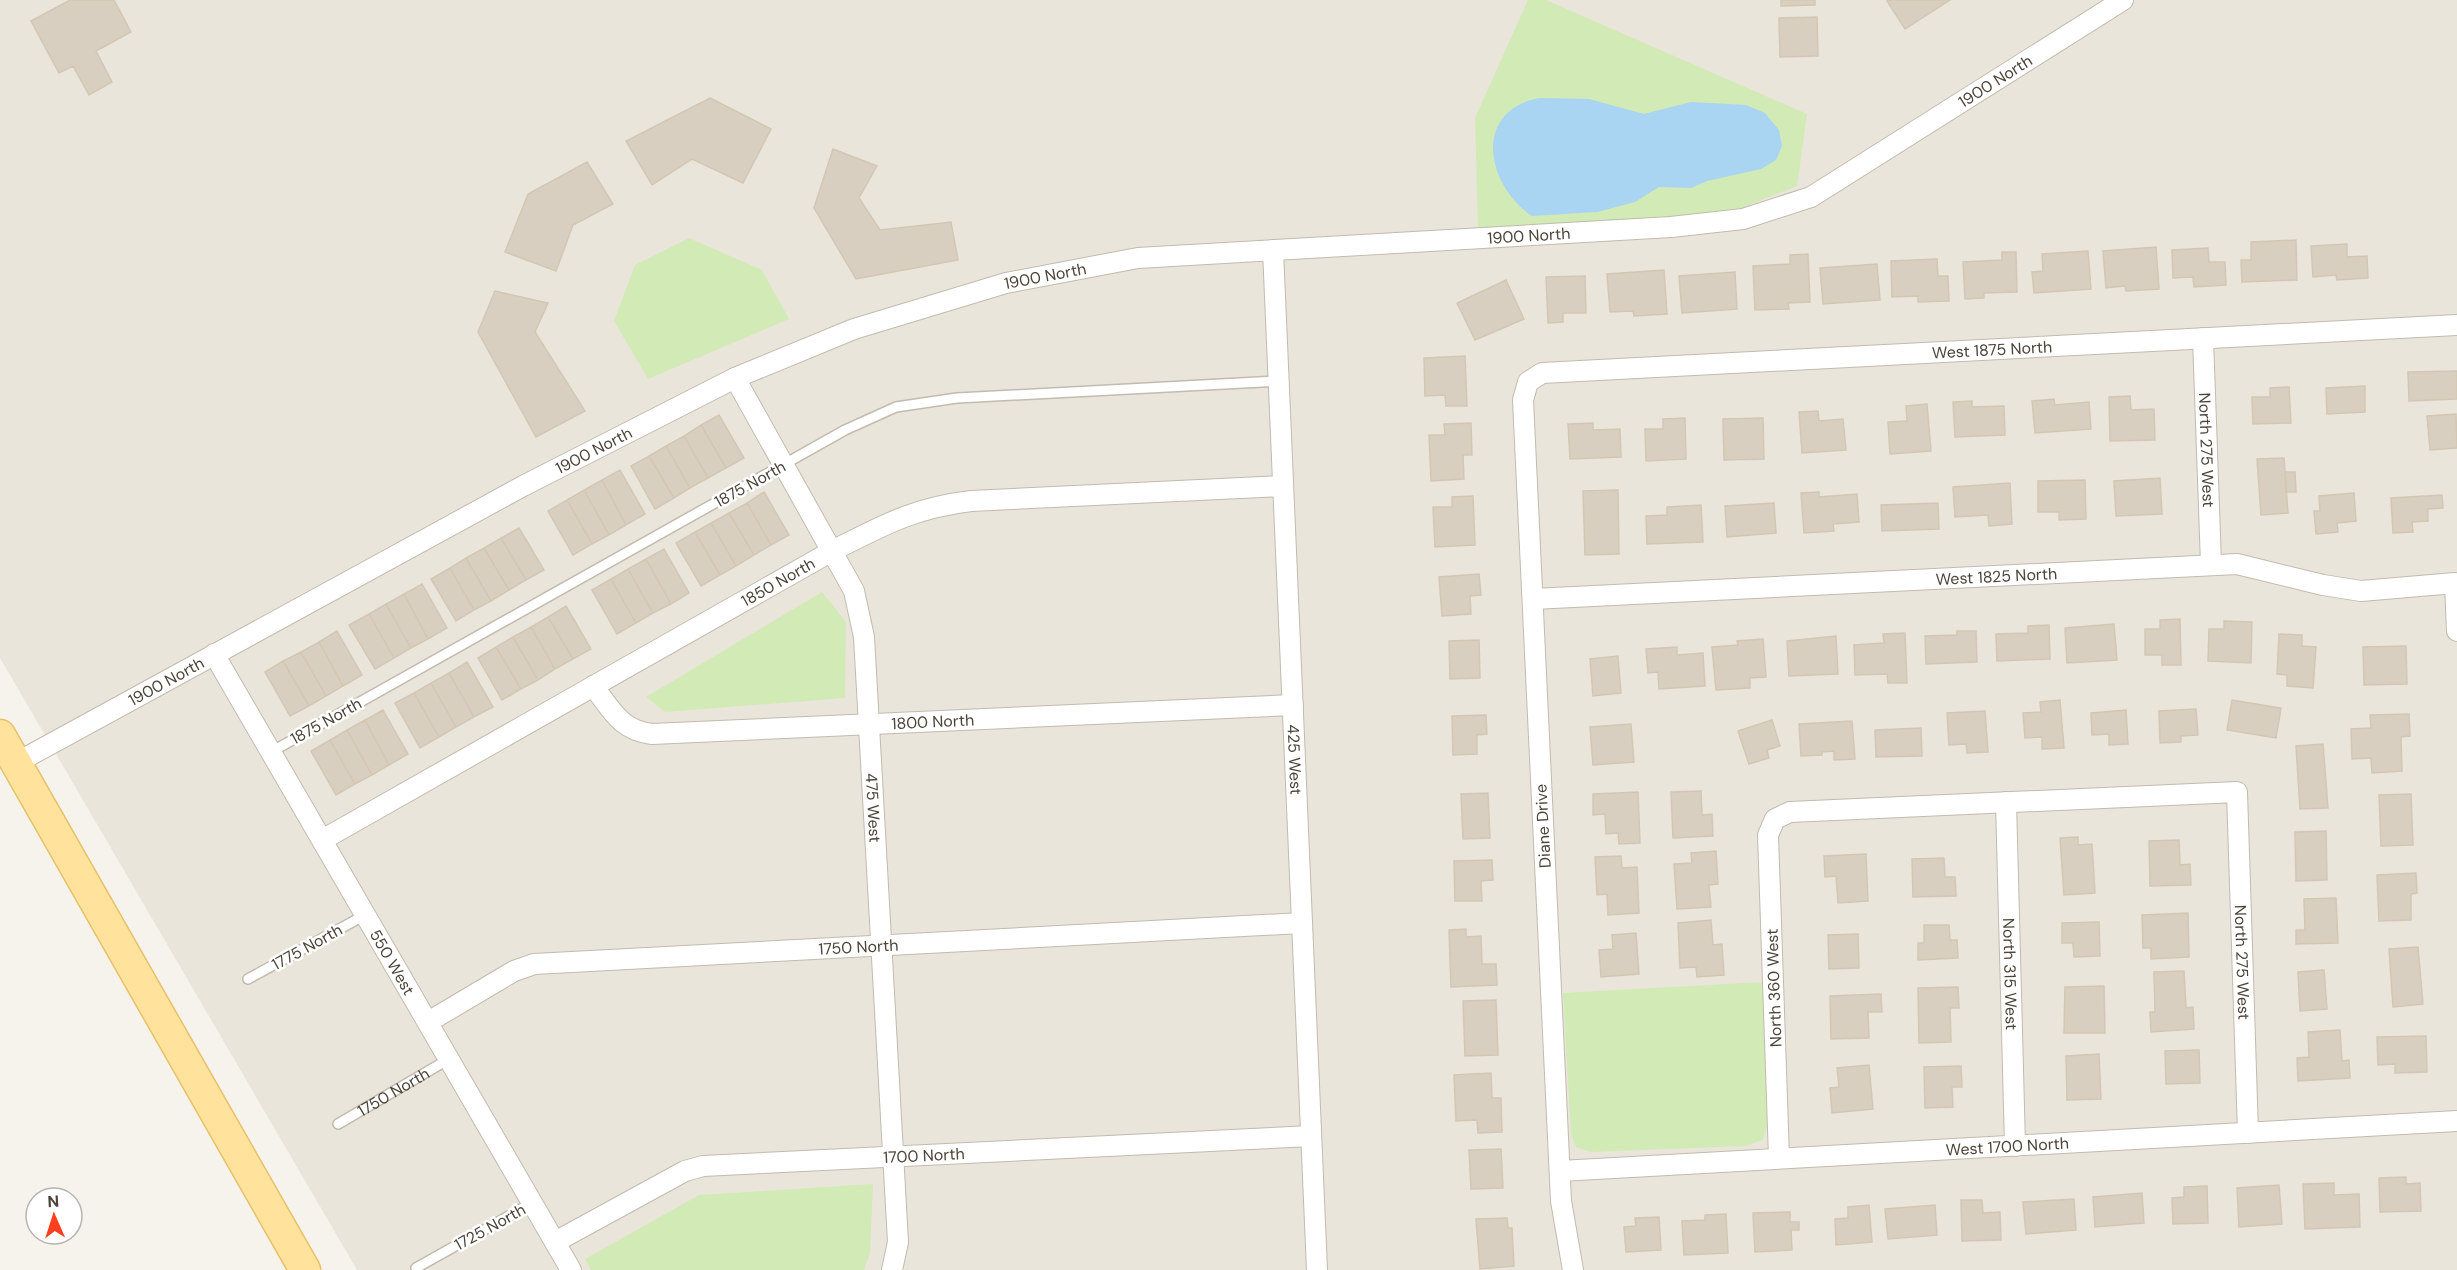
<svg xmlns="http://www.w3.org/2000/svg" width="2457" height="1270" viewBox="0 0 2457 1270" font-family="'DM Sans',sans-serif">
  <style>
    .residential { fill: #eae5da }
    .green { fill: #d2eab5 }
    .water { fill: #a9d4f2 }
    .building { fill: #d8cfc1; stroke: #d3c7b4; stroke-width: 1.5 }
    .lines { fill: none; stroke-linecap: round; stroke-linejoin: round }
    .service-casing { stroke: #c2bbae; stroke-width: 12 }
    .minor-casing { stroke: #c2bbae; stroke-width: 22 }
    .primary-casing { stroke: #e6c16a; stroke-width: 33 }
    .service { stroke: #fff; stroke-width: 9 }
    .minor { stroke: #fff; stroke-width: 20 }
    .primary { stroke: #ffe39c; stroke-width: 30 }
    .labels { text-anchor: middle; dominant-baseline: central; stroke-width: 5; stroke-linejoin: round; paint-order: stroke }
    .street-label { font-size: 16px; fill: #4b4439; stroke: #fff }
  </style>
  <rect width="100%" height="100%" fill="#f6f3ec"/>
  <path class="residential" d="M0,0H2457V1270H357L0,658Z"/>
  <path class="green" d="M1528,0H1546L1807,114L1797,186L1736,210L1667,219L1478,228L1475,118Z
    M689,238L762,270L789,319L648,379L614,321L635,265Z
    M822,592L846,622L845,698L665,712L646,697Z
    M1763,982L1768,1122L1763,1140L1745,1146L1591,1152L1576,1147L1571,1134L1563,993Z
    M873,1184L870,1253L864,1270H591L585,1259L699,1195Z"/>
  <path class="water" d="M1539,98L1589,99L1644,114L1691,102L1746,105L1765,113L1779,130L1782,146L1776,160L1761,169L1707,181L1691,188L1659,187L1635,202L1597,212L1532,216C1486,185 1472,111 1539,98Z"/>
  <path class="building" d="M70,0H114L131,32L96,51L112,82L89,95L73,66L59,73L31,21Z
    M1781,0H1815V5L1781,6Z
    M1889,0H1950L1905,29L1887,1Z
    M1817,17L1818,56L1780,57L1779,18Z
    M710,98L771,129L743,183L692,159L652,185L626,141Z
    M833,149L877,166L859,198L880,230L951,222L958,260L856,279L814,208Z
    M587,162L613,204L573,225L556,271L505,252L528,194Z
    M2296,240L2297,280L2242,282L2241,260H2251V242Z
    M2347,244V257L2367,256L2368,278L2337,280L2336,275L2313,277L2311,246Z
    M2156,247L2159,289L2126,291L2125,286L2106,288L2103,251Z
    M2208,248L2209,262H2225L2226,285L2194,287L2193,277L2173,278L2172,250Z
    M2088,251L2091,289L2034,293L2032,272L2043,271L2042,254Z
    M2002,252H2016L2017,292L1984,293V298L1965,299L1963,262L2002,260Z
    M1808,254L1810,302L1788,303L1789,309L1755,310L1753,266L1790,264V255Z
    M1937,259L1938,276H1948L1949,301L1918,302V296L1892,297L1891,261Z
    M1877,264L1880,300L1823,304L1820,268Z
    M1664,270L1667,314L1634,316L1633,311L1610,312L1607,274Z
    M1735,272L1737,309L1682,313L1679,276Z
    M1585,276L1586,313H1563V322L1548,323L1546,277Z
    M1506,280L1524,319L1475,340L1457,303Z
    M495,291L548,303L535,332L585,411L536,437L478,332Z
    M1465,356L1467,406H1446L1445,395L1425,396L1424,358Z
    M2457,371V399L2409,401L2408,372Z
    M2365,386V412L2327,414L2326,388Z
    M2289,387L2291,423L2253,424L2252,397H2270V388Z
    M2130,396L2131,410L2154,409L2155,440L2110,441L2109,397Z
    M2054,399L2055,405L2089,402L2091,429L2035,433L2032,401Z
    M1972,401V407L2004,406L2005,435L1955,437L1953,402Z
    M1927,404L1931,451L1890,454L1888,422L1907,421L1906,406Z
    M1818,411L1819,421L1843,419L1846,450L1802,453L1799,412Z
    M2456,414L2457,448L2430,450L2427,416Z
    M719,415L744,458L726,468L701,425Z
    M1685,418L1686,459L1646,461L1645,429H1663V419Z
    M1763,418L1764,459L1724,460L1723,419Z
    M1471,423L1472,455H1463L1464,479L1431,481L1429,435H1445L1444,424Z
    M1593,423V430L1620,429L1621,457L1570,459L1568,424Z
    M701,425L726,468L708,478L684,436Z
    M684,436L708,478L690,488L666,446Z
    M666,446L690,488L674,498L649,456Z
    M649,456L674,498L655,509L631,466Z
    M2284,458L2288,513L2261,515L2257,459Z
    M620,470L645,514L626,525L602,480Z
    M2285,472H2295L2296,492H2286Z
    M2160,478L2162,514L2116,516L2114,481Z
    M602,480L626,525L609,535L584,490Z
    M2085,480L2086,519L2059,520V512H2038V481Z
    M2010,483L2012,524L1989,526L1988,515L1955,517L1953,487Z
    M584,490L609,535L592,544L567,500Z
    M1618,490L1619,554L1585,555L1583,491Z
    M764,492L789,535L771,545L747,503Z
    M1819,492V497L1857,494L1859,522L1833,524L1834,531L1804,533L1801,493Z
    M2354,493L2356,521L2337,523L2338,532L2316,534L2314,511H2320L2319,496Z
    M2442,495L2443,508L2428,509V521L2412,522L2413,532L2393,533L2391,498Z
    M1473,496L1475,545L1435,547L1433,507H1452V497Z
    M567,500L592,544L573,555L548,511Z
    M747,503L771,545L754,555L729,513Z
    M1774,503L1776,533L1727,537L1725,506Z
    M1938,503L1939,529L1882,531L1881,505Z
    M1701,505L1703,542L1647,544L1646,516L1667,515V507Z
    M729,513L754,555L736,566L711,523Z
    M711,523L736,566L720,575L695,532Z
    M519,528L544,570L526,580L501,538Z
    M695,532L720,575L701,586L676,543Z
    M501,538L526,580L509,590L484,548Z
    M484,548L509,590L491,601L466,558Z
    M664,549L689,593L671,604L646,559Z
    M466,558L491,601L474,610L450,568Z
    M646,559L671,604L653,613L628,569Z
    M450,568L474,610L456,621L431,579Z
    M628,569L653,613L636,623L611,579Z
    M1479,574L1481,595L1470,596L1471,614L1442,616L1439,577Z
    M611,579L636,623L617,634L592,590Z
    M422,584L447,628L428,639L404,594Z
    M404,594L428,639L411,648L386,604Z
    M386,604L411,648L394,658L369,614Z
    M566,606L591,649L573,659L548,617Z
    M369,614L394,658L375,669L349,625Z
    M548,617L573,659L555,669L531,627Z
    M2180,619L2181,665H2162V655H2145V629H2160V620Z
    M2224,621L2252,622L2251,663L2208,661L2209,629H2224Z
    M2114,624L2117,660L2067,663L2065,628Z
    M2049,625L2050,659L1997,661L1996,634L2028,633V626Z
    M531,627L555,669L538,680L513,637Z
    M337,631L362,675L343,686L319,642Z
    M1957,631H1976L1977,662L1926,664L1925,636L1957,635Z
    M1905,633L1907,683H1888L1887,674L1855,675L1854,645L1884,643L1883,634Z
    M2279,634L2302,635V646L2316,647L2313,688L2287,686V675L2277,674Z
    M1836,636L1838,674L1789,676L1787,641Z
    M513,637L538,680L521,689L496,647Z
    M1763,639L1766,677L1750,678V688L1716,690L1712,647L1738,645L1737,641Z
    M1479,640L1480,678L1450,679L1449,641Z
    M319,642L343,686L326,696L301,652Z
    M2406,646L2407,684L2364,685L2363,647Z
    M496,647L521,689L502,700L478,658Z
    M1677,647V655L1703,653L1705,686L1659,689L1658,672L1648,673L1646,649Z
    M301,652L326,696L309,706L283,661Z
    M1618,656L1621,693L1593,696L1590,659Z
    M283,661L309,706L290,716L265,672Z
    M467,662L493,707L474,717L449,673Z
    M449,673L474,717L456,727L431,683Z
    M431,683L456,727L439,737L414,693Z
    M414,693L439,737L420,748L395,703Z
    M2060,700L2064,748L2042,749V737L2025,738L2023,713L2041,712L2040,702Z
    M2232,700L2281,708L2276,738L2227,730Z
    M2196,709L2198,735L2181,736V742L2160,743L2159,711Z
    M383,710L408,754L389,765L365,720Z
    M2126,710L2128,744L2109,745V734L2092,735L2091,713Z
    M1985,711L1988,752L1967,753L1966,744L1949,745L1947,713Z
    M2409,714L2410,736L2401,737L2402,771L2372,773L2371,758L2352,759L2351,729L2371,728L2370,715Z
    M1486,715L1487,734L1477,735V754L1453,755L1452,716Z
    M365,720L389,765L372,775L347,730Z
    M1772,720L1780,746L1767,750L1769,758L1749,764L1738,731Z
    M1852,721L1855,759L1834,760V751L1822,752V755L1801,756L1799,724Z
    M1631,724L1634,762L1593,765L1590,727Z
    M1921,728L1922,756L1876,757L1875,730Z
    M347,730L372,775L355,784L330,740Z
    M330,740L355,784L336,795L311,751Z
    M2323,744L2328,808L2300,809L2296,746Z
    M1701,791L1702,815L1712,814L1713,836L1673,838L1671,792Z
    M1638,792L1640,843L1619,844L1618,833L1606,834L1605,814L1593,815V794Z
    M1488,793L1490,838L1463,839L1461,794Z
    M2411,794L2413,845L2381,846L2379,795Z
    M2326,831L2327,880L2296,881L2295,832Z
    M2078,837V845L2092,844L2095,893L2064,895L2060,838Z
    M2179,840L2180,865L2190,864L2191,885L2150,886L2149,841Z
    M1716,851L1718,884L1709,885L1711,907L1677,909L1674,864L1692,863L1691,853Z
    M1866,854L1868,901L1838,903L1836,876L1825,877L1824,856Z
    M1621,856L1622,868L1637,867L1639,913L1608,915L1607,894L1597,895L1595,857Z
    M1944,858L1945,877H1955L1956,896L1913,897L1912,859Z
    M1492,860L1493,880L1481,881L1482,901H1455L1454,861Z
    M2416,873L2417,893L2411,894V920L2379,921L2377,875Z
    M2336,898L2338,943L2296,944V930H2305L2304,899Z
    M2188,913L2189,957L2151,959V948H2143L2142,915Z
    M1711,920L1713,945L1722,944L1724,975L1697,977L1696,967L1680,968L1678,923Z
    M2099,922L2100,956L2074,957L2073,943H2062V923Z
    M1924,925H1949L1950,940H1957L1958,958L1918,960V943H1924Z
    M1466,929V937L1481,936L1482,964H1496L1497,985L1451,987L1449,930Z
    M1636,933L1639,974L1601,977L1599,950L1613,949L1612,935Z
    M1858,934L1859,968L1829,969L1828,935Z
    M2418,947L2423,1004L2393,1007L2389,949Z
    M2324,970L2327,1009L2300,1011L2298,972Z
    M2184,971L2186,1008L2193,1007L2194,1029L2151,1032L2150,1012H2155L2154,972Z
    M2104,986L2105,1033H2064L2065,987Z
    M1958,987L1959,1008H1950L1951,1042L1919,1043L1918,988Z
    M1881,994L1882,1012H1868L1869,1038L1831,1039L1830,996Z
    M1496,1000L1498,1055L1465,1056L1463,1001Z
    M2340,1030L2342,1061L2349,1060L2350,1078L2298,1081L2297,1058L2309,1057L2308,1032Z
    M2426,1036L2427,1072L2395,1073V1064L2378,1065L2377,1037Z
    M2199,1050L2200,1083L2166,1084L2165,1051Z
    M2099,1054L2101,1099L2067,1100L2066,1056Z
    M1869,1065L1873,1109L1832,1113L1830,1088L1839,1087L1837,1068Z
    M1961,1066L1962,1087H1952L1953,1107L1925,1108L1924,1067Z
    M1491,1073L1492,1098H1501L1502,1132L1478,1133L1477,1120L1456,1121L1454,1075Z
    M1501,1149L1503,1188L1471,1189L1469,1150Z
    M2406,1177V1184L2420,1183L2421,1211L2380,1212L2379,1178Z
    M2334,1183V1195L2359,1194L2360,1227L2305,1229L2303,1184Z
    M2279,1185L2282,1224L2239,1227L2237,1188Z
    M2207,1186L2208,1223L2173,1224L2172,1198L2184,1197V1187Z
    M2142,1193L2144,1223L2095,1227L2093,1197Z
    M2074,1199L2076,1230L2026,1234L2023,1202Z
    M1961,1200H1982L1983,1213L2000,1212L2001,1240L1962,1241Z
    M1869,1205L1872,1242L1836,1245L1835,1219L1848,1218V1207Z
    M1935,1205L1937,1235L1888,1239L1885,1209Z
    M1790,1212V1222H1799V1230H1791L1792,1250L1755,1252L1753,1213Z
    M1726,1214L1728,1253L1684,1255L1682,1221L1705,1220V1215Z
    M1659,1217L1661,1250L1626,1252L1624,1227L1636,1226L1635,1218Z
    M1507,1218L1508,1228H1512L1514,1266L1480,1269L1476,1219Z"/>
  <g class="lines">
    <defs>
      <g id="service">
        <path d="M271,752L845,430L896,407L957,398L1279,381"/>
        <path d="M248,979L365,915"/>
        <path id="s1" d="M338,1124L449,1059"/>
        <path d="M416,1268L532,1203"/>
      </g>
      <g id="minor">
        <path id="s2" d="M1273,250L1317,1270"/>
        <path id="s3" d="M2203,338L2211,564"/>
        <path id="s4" d="M735,378L854,591L864,637L898,1242L892,1270"/>
        <path id="s5" d="M1533,599L2237,564L2323,585L2361,591L2455,583L2457,631"/>
        <path id="s6" d="M214,654L571,1270"/>
        <path id="s7" d="M593,686C612,710 620,730 652,734L1293,705"/>
        <path id="s8" d="M16,763L523,486L735,378L854,329L1006,283L1138,258L1671,227L1743,219L1811,197L2123,0"/>
        <path id="s9" d="M2006,802L2015,1146"/>
        <path id="s10" d="M322,840L832,551C884,525 913,508 971,501L1283,486"/>
        <path id="s11" d="M428,1022L514,971L534,964L1302,923"/>
        <path id="s12" d="M1779,1158L1768,835L1775,819L1790,812L2237,792L2248,1133"/>
        <path id="s13" d="M1560,1171L2457,1121"/>
        <path id="s14" d="M555,1242L685,1171L703,1166L1311,1136"/>
        <path id="s15" d="M1573,1270L1561,1201L1523,400L1528,382L1542,373L2457,325"/>
      </g>
      <path id="primary" d="M0,735L305,1270"/>
    </defs>
    <use href="#service" class="service-casing"/>
    <use href="#minor" class="minor-casing"/>
    <use href="#primary" class="primary-casing"/>
    <use href="#service" class="service"/>
    <use href="#minor" class="minor"/>
    <use href="#primary" class="primary"/>
  </g>
  <g class="labels">
    <g class="street-label">
      <text stroke="none"><textPath href="#s8" startOffset="2133">1900 North</textPath></text>
      <text stroke="none"><textPath href="#s8" startOffset="1629">1900 North</textPath></text>
      <text stroke="none"><textPath href="#s8" startOffset="1143">1900 North</textPath></text>
      <text stroke="none"><textPath href="#s15" startOffset="1358">West 1875 North</textPath></text>
      <text stroke="none"><textPath href="#s8" startOffset="657">1900 North</textPath></text>
      <text stroke="none"><textPath href="#s3" startOffset="112">North 275 West</textPath></text>
      <text transform="translate(750 484) rotate(-29)">1875 North</text>
      <text stroke="none"><textPath href="#s5" startOffset="464">West 1825 North</textPath></text>
      <text stroke="none"><textPath href="#s10" startOffset="524">1850 North</textPath></text>
      <text stroke="none"><textPath href="#s8" startOffset="171">1900 North</textPath></text>
      <text transform="translate(326 721) rotate(-29)">1875 North</text>
      <text stroke="none"><textPath href="#s7" startOffset="360">1800 North</textPath></text>
      <text stroke="none"><textPath href="#s2" startOffset="510">425 West</textPath></text>
      <text stroke="none"><textPath href="#s4" startOffset="462">475 West</textPath></text>
      <text transform="translate(1543 826) rotate(-93)">Diane Drive</text>
      <text stroke="none"><textPath href="#s11" startOffset="446">1750 North</textPath></text>
      <text transform="translate(307 947) rotate(-29)">1775 North</text>
      <text stroke="none"><textPath href="#s6" startOffset="356">550 West</textPath></text>
      <text stroke="none"><textPath href="#s12" startOffset="975">North 275 West</textPath></text>
      <text stroke="none"><textPath href="#s9" startOffset="172">North 315 West</textPath></text>
      <text transform="translate(1774 988) rotate(-92)">North 360 West</text>
      <text stroke="none"><textPath href="#s1" startOffset="64">1750 North</textPath></text>
      <text stroke="none"><textPath href="#s13" startOffset="448">West 1700 North</textPath></text>
      <text stroke="none"><textPath href="#s14" startOffset="388">1700 North</textPath></text>
      <text transform="translate(490 1227) rotate(-29)">1725 North</text>
    </g>
  </g>
  <g transform="translate(54 1216) rotate(357)"><circle r="28" fill="#ffffff" stroke="#b7b4b0" stroke-width="1.5"/>
  <path d="M0-4.5L10 22L0 15L-10 22Z" fill="#fc3f1d"/>
  <text y="-9" font-size="16" font-weight="bold" text-anchor="middle" fill="#4b4439">N</text>
  </g>
</svg>
